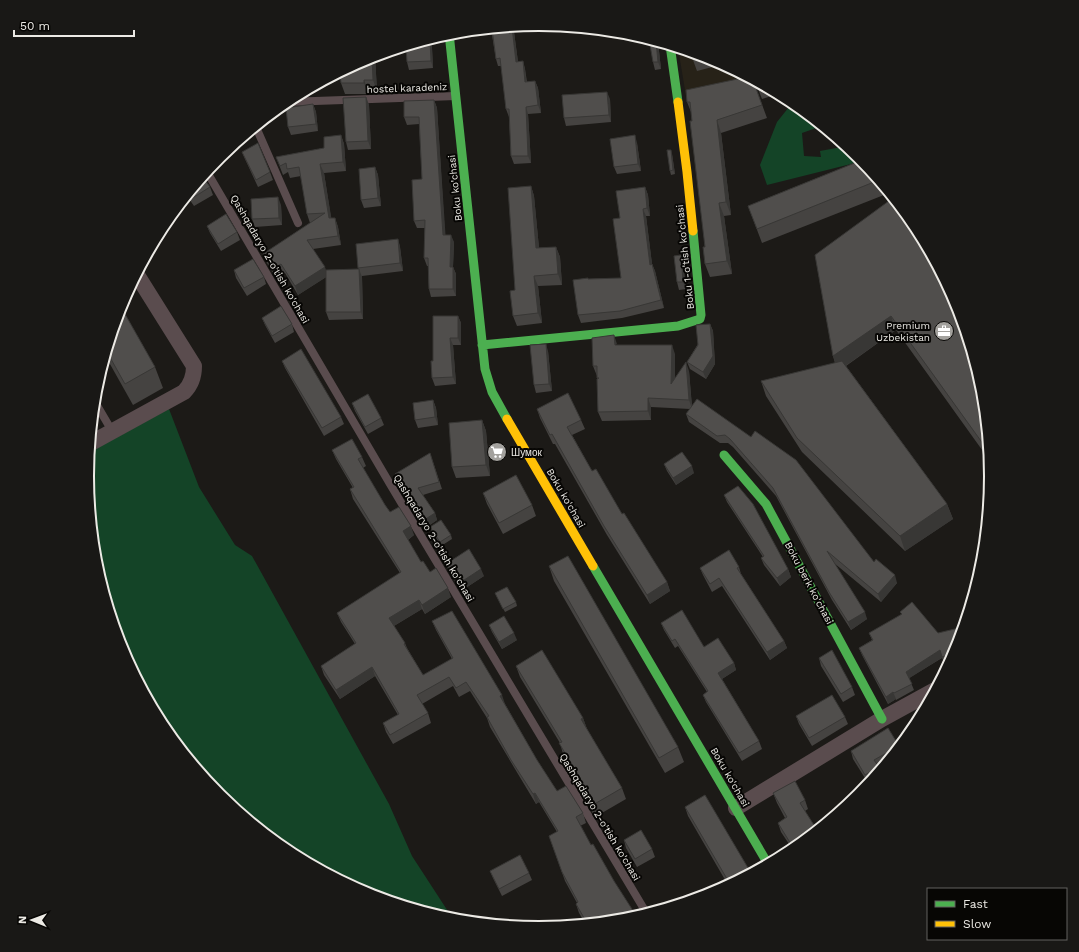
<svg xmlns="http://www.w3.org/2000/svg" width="1079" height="952" viewBox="0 0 1079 952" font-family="'Work Sans',sans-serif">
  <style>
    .built { fill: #272218 }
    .green { fill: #144427 }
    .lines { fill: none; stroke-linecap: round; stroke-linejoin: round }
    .lane { stroke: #5a4c4e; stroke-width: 8 }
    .street { stroke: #5a4c4e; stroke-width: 16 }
    .fast { stroke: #4caf50; stroke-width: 9 }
    .slow { stroke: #ffc107; stroke-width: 9 }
    .wall { fill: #454341 }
    .shaded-wall { fill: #383735 }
    .building { fill: #504e4c; stroke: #383735 }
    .labels { text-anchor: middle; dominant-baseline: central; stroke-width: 4; stroke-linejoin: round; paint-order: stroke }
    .street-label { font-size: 10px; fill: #eceae5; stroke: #070604 }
    .poi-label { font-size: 10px; fill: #eceae5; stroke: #070604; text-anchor: end }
    .rim { fill: none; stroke: #eceae5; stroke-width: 2 }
  </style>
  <rect width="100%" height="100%" fill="#1c1a17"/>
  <path class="built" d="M678,48L713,58L752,79L686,96Z"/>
  <path class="green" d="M793,102L822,126L802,133L804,156L821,157L820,151L847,146L863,161L767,185L760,165L777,122Z
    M169,409L199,487L235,545L252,556L389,804L412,856L453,919L366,894L288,852L220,795L164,727L122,649L96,564L88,476L90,452Z"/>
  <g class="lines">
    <path class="lane" d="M287,102L456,96
      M256,127L298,223
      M207,172L390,484L647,914
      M95,402L112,431"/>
    <path class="street" d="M91,443L184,392C191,385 194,376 194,366L137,275
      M736,808L882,719L935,690"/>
    <path class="fast" d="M449,33L485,369L492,392L507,419
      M670,45L678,102
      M482,345L678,326L700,319L701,315L693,231
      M724,455L766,504L882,719
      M593,566L768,864"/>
    <path class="slow" d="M678,102L687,172L693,231
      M507,419L593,566"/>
  </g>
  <path class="wall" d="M525,25V31L514,32L518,62L523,61L525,69L527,82L535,81L538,88L541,113L528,114L531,163L514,164L511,156L509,117L506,109L501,66H498L496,59L492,35L490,29Z
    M430,41L432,48L433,68L409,70L407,62Z
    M658,42L661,69L655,70L653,62Z
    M691,52L713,58L724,64L697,71L693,60Z
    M375,56L377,91H368V94H345L341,83L367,58Z
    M753,80L767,118L721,133L731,215L724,216L732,274L710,277L705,264V247L691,112L687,102Z
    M755,81L778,94L762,99Z
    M366,97L369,105L371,149L348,150L346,142Z
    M610,99L611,122L566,126L564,118Z
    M434,100L437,108L445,235L454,242L453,267L456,274V296L431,297L429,289L428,266H427L424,258L425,228H417L414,221L422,179L419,124L407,125L404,117Z
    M313,104L316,112L318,131L291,135L288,127Z
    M341,135L344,144L346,171L324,173L331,218H335L338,227L341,245L313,249L326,272L359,269L358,268L398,239L400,247L403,271L362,276L363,319L329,320L326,312V277L298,295L285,273L276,278L267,263L263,254L310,223L307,214L301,176L290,178L288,172L283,175L276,157L324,148Z
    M637,143L641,171L617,174L614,167Z
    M242,152L270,172L273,180L258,187L245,159Z
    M672,154L675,174L671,175L670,171Z
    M862,160L889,193L762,243L748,206Z
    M375,167L378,175L381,206L364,208L361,200Z
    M203,177L210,187L213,195L194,206L187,196Z
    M531,186L534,196L539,248L556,247L560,257L562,285L538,286L542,323L517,326L513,316L515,290Z
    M645,187L648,195L650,216H646L652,264L655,271L664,308L622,318L581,323L578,315L588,279L621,278L620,218Z
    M281,205L282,225L255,227L252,219Z
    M207,226L237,232L240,240L221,251L210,233Z
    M681,255L683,263L686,289L679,290L677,282Z
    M815,255L983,388L990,461L896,330L846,366L947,504L953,519L905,551L802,452L766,396L761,381L835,363L833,356Z
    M234,270L264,277L266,284L247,296L236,278Z
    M121,307L155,367L163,388L133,405L106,357Z
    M458,316L461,323V345H453L456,384L435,386L432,378L433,361Z
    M262,318L292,324L294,332L275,343L265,325Z
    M710,324L713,331L715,364L706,379L690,369L687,362Z
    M617,345L675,354V378L689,371L692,406L697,399L897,583L881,602L834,563L867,619L851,630L832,600L776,496L733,447L728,443H720L689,422L686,414L690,409L651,407V420L602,421L598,412L597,376L593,366Z
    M548,351L552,391L536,393L534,385Z
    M282,361L341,417L344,424L324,436L285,368Z
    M433,400L436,408L438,425L418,428L415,420Z
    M352,403L381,418L384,425L368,434L355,411Z
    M537,409L581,420L585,429L572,435L592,471L622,514L667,582L670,591L650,604L607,535L555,444H553L540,418Z
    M482,420L486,431L490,476L456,478L452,467Z
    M332,450L362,457L366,466L363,468L385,505L390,512L414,535L408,540L421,562L451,597L425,614L422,609L394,626L405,643L407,648L423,675L452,659L436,630L432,621L505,704L537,760L557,791L583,813L586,823L580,826L627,919L585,923L579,913L576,904L577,903L565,881L549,836L557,832L539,802L536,804L515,769L490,727L487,718L470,691L459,697L453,686L422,704L428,713L431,723L393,744L386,732L383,723L398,715L375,676L340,699L324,675L321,666L355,644L341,622L337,613L400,573L353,499L350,489L353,488L336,459Z
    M430,453L442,489L423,495L435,513L437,520L424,529L412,510L409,502H410L398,481L395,474Z
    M664,464L694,473L676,485L667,471Z
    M483,493L532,505L536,516L503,534L487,504Z
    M724,495L788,569L791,577L780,586L764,565L761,558L763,557L727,502Z
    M430,527L451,535L452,539L441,546L431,530Z
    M446,564L484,576L461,591L449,571Z
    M549,566L678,747L684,762L665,773L554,581Z
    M739,567L741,574L784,641L787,648L770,660L722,586L712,592L703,575L700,568Z
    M495,593L516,602L517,606L505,612Z
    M900,612L938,633L957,649L950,663L945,664L942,658L909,678L914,690L896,700V699L888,704L862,655L859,648L872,640L869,633L902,615Z
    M661,623L734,663L736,670L722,679L759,741L762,749L742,761L706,702L703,695L707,692L678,646L675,648L664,630Z
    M489,625L517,640L502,649L492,632Z
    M819,658L852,687L855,695L843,702L821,666Z
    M516,666L583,718L587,729L622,788L626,799L595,817L579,789L575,778L577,777L563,754L560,743L520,677Z
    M796,716L845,717L848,724L812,746L799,724Z
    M888,728L899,747L886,763L878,767L880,770L872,780L868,783L853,759L851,751Z
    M773,793L805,800L808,809L805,811L817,830L793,850L781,832L778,823L785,818L777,803Z
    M685,807L751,873L728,885L688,816Z
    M624,840L652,849L655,857L637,867L626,848Z
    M490,871L529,873L532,880L502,896L493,878Z"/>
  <path class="shaded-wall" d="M512,27L514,32L519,69L516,62Z
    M430,41L432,48L433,68L431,61Z
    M656,41L658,42L661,69L658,62Z
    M375,56L377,91L373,80L372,57Z
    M523,61L525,69L527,89L525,82Z
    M364,80L368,91V94L364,83Z
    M535,81L538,88L541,113L538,105Z
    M607,92L610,99L611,122L609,115Z
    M366,97L369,105L371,149L368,141Z
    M434,100L437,108L446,242L443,235Z
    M313,104L316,112L318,131L316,124Z
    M526,107L528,114L531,163L528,156Z
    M717,120L721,133L731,215L726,202Z
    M341,135L344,144L346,171L343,162Z
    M635,135L637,143L641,171L638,164Z
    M671,150L672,154L675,174L673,170Z
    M320,164L324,173L333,228L329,218Z
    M375,167L378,175L381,206L378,198Z
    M531,186L534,196L540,258L536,248Z
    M645,187L648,195L650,216L647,208Z
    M278,197L281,205L282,225L279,218Z
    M719,203L724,216L732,274L727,261Z
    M643,209L646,216L653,272L650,265Z
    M335,218L338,227L341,245L338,236Z
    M451,235L454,242L453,267L456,274V296L453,289L450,267Z
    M398,239L400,247L403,271L400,263Z
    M556,247L560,257L562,285L558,274Z
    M681,255L683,263L686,289L683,282Z
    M652,264L655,271L664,308L661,300Z
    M325,267L328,276L298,295L295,286Z
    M359,269L362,277L363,319L361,312Z
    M534,276L538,286L542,323L538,313Z
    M458,316L461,323V345L458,338Z
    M891,316L896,330L838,371L833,356Z
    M710,324L713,331L715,364L706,379L703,372Z
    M614,335L617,344L615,345Z
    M450,338L453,345L456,384L453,377Z
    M546,344L548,351L552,391L549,384Z
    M672,345L675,354V393L671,384Z
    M686,362L689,371L692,409L689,400Z
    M648,398L651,407V420L648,411Z
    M433,400L436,408L438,425L435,417Z
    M482,420L486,431L490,476L486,465Z
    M989,446L990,460L986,448Z
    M692,466L694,473L676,485L673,478Z
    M947,504L953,519L905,551L900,536Z
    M435,513L437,520L424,529L421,522Z
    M411,526L414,535L406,541L403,531Z
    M481,569L484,576L461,591L458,584Z
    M788,569L791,577L780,586L777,578Z
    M895,575L897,583L881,602L878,594Z
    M667,582L670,591L650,604L647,595Z
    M448,588L451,597L425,614L422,605Z
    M419,600L422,609L392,627L389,618Z
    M865,612L867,619L851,630L848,622Z
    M514,633L517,640L502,649L499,642Z
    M784,641L787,648L770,660L767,652Z
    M940,650L943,657L908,679L906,672Z
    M734,663L736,670L720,680L718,673Z
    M372,667L375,676L340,699L336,690Z
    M893,692L896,699L888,704L886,697Z
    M502,695L505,704L504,705L500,696Z
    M583,718L587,729L581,719Z
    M535,793L539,802L536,804L533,794Z"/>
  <path class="building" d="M512,27L516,62L523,61L525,82L535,81L538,105L526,107L528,156H511L509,109H506L500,58L496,59L492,29Z
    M649,39L656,41L658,62H653Z
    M423,41H430L431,61L407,62L406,47Z
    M691,52L707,57L693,60Z
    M372,57L373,80H364V83H341L340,73L367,58Z
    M747,77L753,80L762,105L717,120L726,202L719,203L727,261L705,264L703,247H705L690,121H692L690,102H687L686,90Z
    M755,81L764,86L758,88Z
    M607,92L609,115L564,118L562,95Z
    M366,97L368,141L346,142L343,98Z
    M434,100L443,235H451L450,267H453V289H429L428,258H424L425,220L414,221L412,180L422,179L419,117H404V101Z
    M313,104L316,124L288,127L286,108Z
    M341,135L343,162L320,164L329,218H335L338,236L307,240L325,267L295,286L281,264L272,269L263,254L325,213L307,214L299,167L287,169L286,163L280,166L276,157L324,148V137Z
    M635,135L638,164L614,167L610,139Z
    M258,143L270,172L256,180L242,152Z
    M667,150H671L673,170L670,171Z
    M862,160L879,180L757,229L748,206Z
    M375,167L378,198L361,200L359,169Z
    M203,177L210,187L191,199L188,195Z
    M531,186L536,248L556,247L558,274L534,276L538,313L513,316L510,291L515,290L508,188Z
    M645,187L647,208L643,209L650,265L652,264L661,300L620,311L578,315L573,280L588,278V279L621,278L613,219L620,218L616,191Z
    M278,197L279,218L252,219L251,199Z
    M893,198L915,225L957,303L983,388L989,446L986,448L891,316L833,356L815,255Z
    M226,214L237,232L218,244L207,226Z
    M398,239L400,263L358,268L356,244Z
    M681,255L683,282H677L674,256Z
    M253,259L264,277L244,288L234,270Z
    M359,269L361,312H326V270Z
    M281,306L292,324L272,336L262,318Z
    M121,307L155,367L125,384L107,352Z
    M433,316H458V338H450L453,377L432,378L431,361H433Z
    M710,324L713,356L703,372L687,362L698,345L696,325Z
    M614,335L615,345H672L671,384L686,362L689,400L648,398V411L598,412L597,379L599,378H597V366H593L592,338Z
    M546,344L549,384L534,385L530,345Z
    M301,349L341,417L322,428L282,361Z
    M842,361L947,504L900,536L797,438L761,381Z
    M568,393L581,420L567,427L592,471L596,469L622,514L624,513L667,582L647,595L604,526L552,434L550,435L537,409Z
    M368,394L381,418L365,427L352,403Z
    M697,399L751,437L755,431L796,460L874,562L876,559L895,575L878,594L827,551L865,612L848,622L829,592L773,488L730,439L725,435L717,436L686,414Z
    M433,400L435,417L415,420L413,403Z
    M482,420L486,465L452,467L449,423Z
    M352,439L362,457L358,459L385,505L390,512L399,507L411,526L403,531L421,562L423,561L430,572L436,568L448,588L422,605L419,600L389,618L405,643L404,644L423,675L453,658L432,621L452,611L502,695L500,696L537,760L557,791L566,786L583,813L576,817L591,845L593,844L614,881L637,917L627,919L610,921L608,917L600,922L587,923L576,904L578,902L562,872L549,836L558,831L535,793L533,794L511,760L487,717L489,716L466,682L456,688L449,677L417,695L428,713L390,735L383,723L399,714L372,667L336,690L321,666L356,643L337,613L401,572L350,489L354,487L332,450Z
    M682,452L692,466L673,478L664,464Z
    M430,453L439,482L418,488L435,513L421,522L409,502L411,501L395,474Z
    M516,475L532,505L499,523L483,493Z
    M738,486L753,504L788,569L777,578L761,558L764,556L724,495Z
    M441,520L451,535L440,542L430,527Z
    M469,549L481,569L458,584L446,564Z
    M729,550L739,567L737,568L784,641L767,652L719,578L710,584L700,568Z
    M568,556L678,747L659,758L549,566Z
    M507,587L516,602L503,609L495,593Z
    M912,602L938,633L959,628V630H963L957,649L954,654L942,657L940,650L906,672L912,684L894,693L893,692L886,697L859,648L873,640L869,633L902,614L900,612Z
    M682,610L704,647L718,638L734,663L718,673L759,741L739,753L703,695L708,691L675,639L672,641L661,623Z
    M504,616L514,633L499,642L489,625Z
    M542,650L583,718L581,719L622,788L591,806L575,778L579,776L559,743L562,742L516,666Z
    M832,650L852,687L841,694L819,658Z
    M832,695L845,717L809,738L796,716Z
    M922,714L918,721L916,718Z
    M888,728L899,746L874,760L879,767L865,775L851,751Z
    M795,781L805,800L800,803L817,830L794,849L778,823L787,817L773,793Z
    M705,795L751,873L730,884L685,807Z
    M641,830L652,849L635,859L624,840Z
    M520,855L529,873L499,889L490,871Z"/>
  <defs>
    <symbol id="office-disc" viewBox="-11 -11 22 22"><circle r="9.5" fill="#a3a19d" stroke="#070604"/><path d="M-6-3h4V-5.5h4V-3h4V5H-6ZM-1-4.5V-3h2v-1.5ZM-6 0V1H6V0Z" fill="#fff"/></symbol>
    <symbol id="supermarket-disc" viewBox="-11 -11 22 22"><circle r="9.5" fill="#a3a19d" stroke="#070604"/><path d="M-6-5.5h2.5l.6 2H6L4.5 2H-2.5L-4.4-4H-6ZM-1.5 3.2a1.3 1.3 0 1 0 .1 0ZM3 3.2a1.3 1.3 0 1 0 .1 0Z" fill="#fff"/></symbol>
  </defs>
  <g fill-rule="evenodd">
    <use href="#office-disc" x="933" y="320" width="22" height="22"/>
    <use href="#supermarket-disc" x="486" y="441" width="22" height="22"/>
  </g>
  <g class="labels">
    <g class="street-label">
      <text transform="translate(407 88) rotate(-2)">hostel karadeniz</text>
      <text transform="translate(455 188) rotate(-96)">Boku ko'chasi</text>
      <text transform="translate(685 257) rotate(-96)">Boku 1-o'tish ko'chasi</text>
      <text transform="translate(270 259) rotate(60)">Qashqadaryo 2-o'tish ko'chasi</text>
      <text transform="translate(566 498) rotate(60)">Boku ko'chasi</text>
      <text transform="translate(434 538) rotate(59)">Qashqadaryo 2-o'tish ko'chasi</text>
      <text transform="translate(809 583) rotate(62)">Boku berk ko'chasi</text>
      <text transform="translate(730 777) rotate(60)">Boku ko'chasi</text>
      <text transform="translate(600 817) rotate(59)">Qashqadaryo 2-o'tish ko'chasi</text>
    </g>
    <g class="poi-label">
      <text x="930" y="325">Premium<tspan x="930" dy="12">Uzbekistan</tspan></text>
      <text x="511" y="452" text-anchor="start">Шумок</text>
    </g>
  </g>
  <path d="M0 0H1079V952H0ZM94 476a445 445 0 1 1 890 0a445 445 0 1 1-890 0Z" fill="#191816" fill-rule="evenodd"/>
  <path class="rim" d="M94 476a445 445 0 1 1 890 0a445 445 0 1 1-890 0Z"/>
  <rect x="927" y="888" width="140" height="52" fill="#070604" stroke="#63615e"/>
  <rect x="935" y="901" width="20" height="6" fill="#4caf50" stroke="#63615e"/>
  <text x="963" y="908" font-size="12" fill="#eceae5">Fast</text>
  <rect x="935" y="921" width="20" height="6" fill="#ffc107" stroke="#63615e"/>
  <text x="963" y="928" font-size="12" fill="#eceae5">Slow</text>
  <g transform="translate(32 920) rotate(271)" stroke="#070604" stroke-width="3" paint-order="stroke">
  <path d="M0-3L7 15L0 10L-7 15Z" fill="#eceae5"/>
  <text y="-6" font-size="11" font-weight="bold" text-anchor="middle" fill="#eceae5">N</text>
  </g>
  <path d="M14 30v6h120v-6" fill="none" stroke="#eceae5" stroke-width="2"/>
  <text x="20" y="30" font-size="12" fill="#eceae5" stroke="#070604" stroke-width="3" paint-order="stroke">50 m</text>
</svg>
